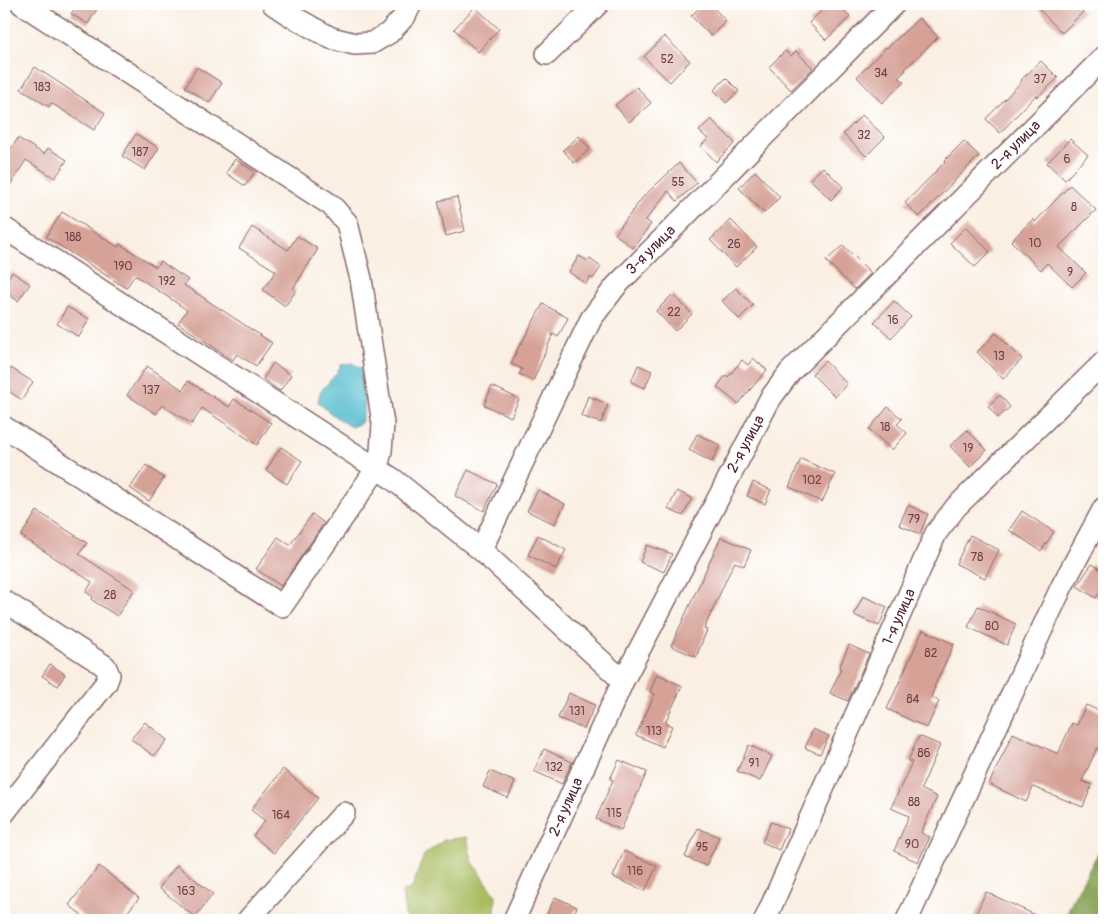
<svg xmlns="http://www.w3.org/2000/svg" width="1108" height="924" viewBox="0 0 1108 924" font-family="Pangolin,sans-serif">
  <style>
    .green { fill: #a9bc60; stroke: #7a6e46 }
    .forest { fill: #86a456; stroke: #686240 }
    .water { fill: #4fbacb; stroke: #4c6c7b }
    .building { fill: #d6a298 }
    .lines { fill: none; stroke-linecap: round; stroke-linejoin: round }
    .street-casing { stroke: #88686b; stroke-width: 24 }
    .street { stroke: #fff; stroke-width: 21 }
    .labels { text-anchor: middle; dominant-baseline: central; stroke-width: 4; stroke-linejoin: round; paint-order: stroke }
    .number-label { font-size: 12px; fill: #6d4046 }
    .street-label { font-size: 15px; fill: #4a1f2b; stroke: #fff }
  </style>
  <rect width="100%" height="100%" fill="#fff"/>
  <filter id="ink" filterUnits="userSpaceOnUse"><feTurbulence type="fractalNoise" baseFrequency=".02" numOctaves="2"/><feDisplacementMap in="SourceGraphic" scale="10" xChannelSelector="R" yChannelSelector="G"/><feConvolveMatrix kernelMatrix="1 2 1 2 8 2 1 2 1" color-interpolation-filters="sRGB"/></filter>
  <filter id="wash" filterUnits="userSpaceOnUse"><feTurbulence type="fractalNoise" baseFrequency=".0096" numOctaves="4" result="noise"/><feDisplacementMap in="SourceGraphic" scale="20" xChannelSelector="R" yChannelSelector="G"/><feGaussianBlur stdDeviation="1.12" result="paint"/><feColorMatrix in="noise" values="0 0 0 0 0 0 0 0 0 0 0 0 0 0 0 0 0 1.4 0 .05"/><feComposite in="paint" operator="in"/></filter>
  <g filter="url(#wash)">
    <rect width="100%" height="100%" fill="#faefe2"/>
    <path class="green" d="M467,837L472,861L496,896L494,920H406L402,892L412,888L424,855L444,840Z"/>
    <path class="forest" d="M1104,842V920H1064L1072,901Z"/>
    <path class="water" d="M352,363L361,368C365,387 367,405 361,423L351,427C339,420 328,412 318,402L320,392L336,374L341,365Z"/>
    <g id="blocks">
      <path class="building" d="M78,4H89L97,9L88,24L71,14Z
        M703,4H710L726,21L711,36L691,16Z
        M828,4H836L850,17L826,40L809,23Z
        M1034,4H1075L1083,12L1062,33Z
        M475,7L499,29L478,52L454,29Z
        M919,18L938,37L905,69L906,70L899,77L904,82L882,103L857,77L886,47L887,48Z
        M664,36L690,61L670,82L644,57Z
        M785,51L791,56L796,51L813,68L791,90L769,67Z
        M1041,61L1058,78L1038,97L1036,95L1000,133L986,119L1022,81L1021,80Z
        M35,67L105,113L94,130L51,103L49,107L21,89Z
        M197,67L222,83L209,103L185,87Z
        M726,78L739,91L726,103L714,90Z
        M637,87L651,103L629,122L615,105Z
        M862,115L885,137L866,156L843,134Z
        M711,119L735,143L716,162L701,146L708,139L699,131Z
        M136,134L159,148L145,170L122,156Z
        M579,136L590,149L574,163L563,150Z
        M18,138L44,154L48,148L67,160L55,178L26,160L4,195V161Z
        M1070,139L1088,155L1065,180L1047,163Z
        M964,141L979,156L919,217L905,203L945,162L944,161Z
        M235,159L255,172L245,186L226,173Z
        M679,163L697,183L677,201L668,191L646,220L651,224L633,248L615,234L643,197Z
        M823,167L843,187L831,200L810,179Z
        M755,171L780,197L764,213L739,188Z
        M1070,185L1096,210L1059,247L1086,273L1072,287L1047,263L1041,270L1011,241L1033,219L1035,222Z
        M457,197L465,231L446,236L438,201Z
        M62,212L118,247L120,244L156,267L160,261L188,280L184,285L272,343L256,366L237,354L233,360L178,323L187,310L135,275L126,288L46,237Z
        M731,220L757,247L736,267L710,240Z
        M252,227L288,250L297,236L318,249L293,289L296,291L285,306L263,290L276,271L239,248Z
        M966,227L990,252L975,267L950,243Z
        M843,245L871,273L855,289L826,261Z
        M579,256L588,261L590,259L601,267L593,279L590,277L586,284L569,272Z
        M12,272L30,284L18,301L4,291V284Z
        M736,288L753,305L739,319L722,301Z
        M673,294L692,314L675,331L656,311Z
        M894,301L911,317L891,338L874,322Z
        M543,304L568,318L558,337L553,334L533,381L519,374L522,369L511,364L520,344H521Z
        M67,307L89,319L79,337L57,324Z
        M996,333L1022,359L1003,379L977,352Z
        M753,358L767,370L738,404L717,387L726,375L728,377L742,360L748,365Z
        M825,361L847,384L835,397L812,374Z
        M273,363L291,375L280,391L263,379Z
        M638,365L652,371L645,388L631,382Z
        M147,366L183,390L188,381L229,407L234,399L271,423L257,445L202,408L192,424L162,405L156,414L127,395Z
        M11,368L33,382L22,400L4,388V379Z
        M492,386L519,399L511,417L484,405Z
        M1000,395L1010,407L998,418L988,406Z
        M588,396L608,404L601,423L581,416Z
        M888,407L902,419L897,424L907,433L892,450L869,429Z
        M967,430L987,450L970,467L950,446Z
        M697,434L720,445L712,462L689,450Z
        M281,447L302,461L287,484L266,470Z
        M801,459L835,474L822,502L789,487Z
        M146,465L164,478L149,501L130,488Z
        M468,470L497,484L484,511L455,496Z
        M753,482L771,490L765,504L747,496Z
        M538,490L565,504L555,524L527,511Z
        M677,491L692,498L683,516L668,509Z
        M908,505L928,514L920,534L899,525Z
        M37,511L87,543L79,554L134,590L117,616L92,600L93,597L86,592L92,582L21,536Z
        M1022,511L1054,532L1041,551L1009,530Z
        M312,514L324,523L281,586L256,569L278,537L290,545Z
        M538,535L566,550L556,569L528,555Z
        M970,535L999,550L985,578L956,564Z
        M721,537L751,550L744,566L735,562L731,569L704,629L707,630L696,657L671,646Z
        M647,545L672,554L664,572L640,562Z
        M1092,564L1104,572V586L1096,598L1077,586Z
        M863,596L887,607L879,626L854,615Z
        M978,606L1016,624L1007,645L968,627Z
        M923,630L954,644L934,687H935L931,697L939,701L927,728L887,709Z
        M849,645L869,654L848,701L830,693L841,669L839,668Z
        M50,664L65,674L58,686L42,676Z
        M657,674L682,686L665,723L672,726L663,747L636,735L655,694L650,692Z
        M569,693L595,705L584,729L558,718Z
        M1086,705L1104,713V751L1097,748L1082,781L1092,785L1083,807L1033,787L1026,802L989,784L1013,733L1058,754L1072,723L1077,725Z
        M145,722L167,740L154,756L131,739Z
        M813,729L829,736L820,754L805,748Z
        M919,736L940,745L921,789L937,797L921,833L930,837L918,862L894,851L909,816L891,808L912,762L908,761Z
        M749,745L772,756L760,781L737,771Z
        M544,749L572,762L562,784L534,771Z
        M619,760L647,772L621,830L596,819L613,780L610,779Z
        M283,769L318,798L274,853L253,836L265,821L251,810Z
        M490,771L515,782L508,798L483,787Z
        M771,822L788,829L779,850L762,842Z
        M698,828L719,837L706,866L685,857Z
        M624,851L657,866L645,891L613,877Z
        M177,865L213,894L195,917L159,888Z
        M99,866L139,898L121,920H88L69,905Z
        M986,892L1046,920H973Z
        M555,897L577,907L571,920H561L547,914Z"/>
    </g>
  </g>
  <g filter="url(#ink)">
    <use href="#blocks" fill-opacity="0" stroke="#88686b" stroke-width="1"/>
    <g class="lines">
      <defs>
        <path id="street" d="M273,4L288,14L331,38L355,44L372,43L389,33L405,16L411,4
          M547,54L598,4
          M4,228L393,479L481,550L623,681
          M4,427L282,606L377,468L381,451L383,424L361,279L347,223L331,205L22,4
          M481,550L591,319L616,286L894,4
          M4,601L105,666L109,675L106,683L4,813
          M248,920L344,813
          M514,920L623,681L770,399L790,372L1104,57
          M765,920L936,533L956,507L1104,362
          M907,920L1062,586L1104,508"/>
      </defs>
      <use href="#street" class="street-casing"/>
      <use href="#street" class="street"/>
    </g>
  </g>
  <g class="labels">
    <g class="number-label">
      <text x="667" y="59">52</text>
      <text x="881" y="73">34</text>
      <text x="1040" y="79">37</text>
      <text x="42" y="87">183</text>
      <text x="864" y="135">32</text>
      <text x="140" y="152">187</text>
      <text x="1067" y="159">6</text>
      <text x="678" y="182">55</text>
      <text x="1074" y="207">8</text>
      <text x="73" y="237">188</text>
      <text x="1035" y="243">10</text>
      <text x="734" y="244">26</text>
      <text x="123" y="266">190</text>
      <text x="1070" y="272">9</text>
      <text x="167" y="281">192</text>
      <text x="674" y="312">22</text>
      <text x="893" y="320">16</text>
      <text x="999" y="356">13</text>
      <text x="151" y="390">137</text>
      <text x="885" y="427">18</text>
      <text x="968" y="448">19</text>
      <text x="812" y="480">102</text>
      <text x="914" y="519">79</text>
      <text x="977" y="557">78</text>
      <text x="110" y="595">28</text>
      <text x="992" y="626">80</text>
      <text x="931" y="653">82</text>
      <text x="913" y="699">84</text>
      <text x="577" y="711">131</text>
      <text x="654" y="731">113</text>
      <text x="924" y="753">86</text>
      <text x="754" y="763">91</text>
      <text x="554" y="767">132</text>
      <text x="914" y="802">88</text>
      <text x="614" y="813">115</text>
      <text x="281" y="815">164</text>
      <text x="912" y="844">90</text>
      <text x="702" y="847">95</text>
      <text x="635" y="871">116</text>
      <text x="186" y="891">163</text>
    </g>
    <g class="street-label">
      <text transform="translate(1016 145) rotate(-45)">2-я улица</text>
      <text transform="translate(651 250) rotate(-45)">3-я улица</text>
      <text transform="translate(746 444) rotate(-62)">2-я улица</text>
      <text transform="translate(899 617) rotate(-66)">1-я улица</text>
      <text transform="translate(566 807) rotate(-66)">2-я улица</text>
    </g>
  </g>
  <rect width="1108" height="924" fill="none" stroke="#fff" stroke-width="20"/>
</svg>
